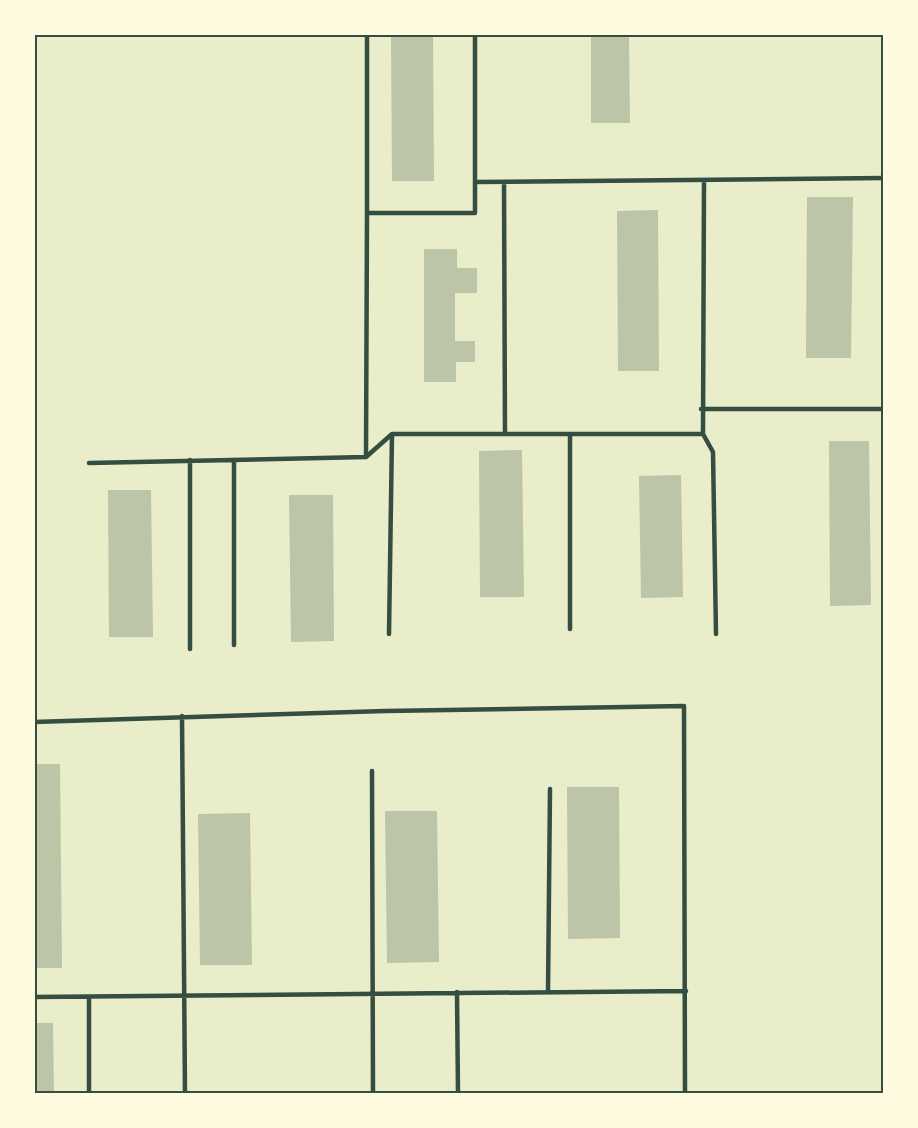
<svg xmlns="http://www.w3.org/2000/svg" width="918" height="1128" viewBox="0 0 918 1128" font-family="Georgia,serif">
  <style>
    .building { fill: #bcc5a7 }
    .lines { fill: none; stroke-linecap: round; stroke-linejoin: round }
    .service { stroke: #344e41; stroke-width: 4.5 }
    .neatline { fill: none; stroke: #344e41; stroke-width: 2 }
  </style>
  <rect width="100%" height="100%" fill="#e9edc9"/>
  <path class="building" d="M391,34H433L434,181H392Z
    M591,34H629L630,123H591Z
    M807,197H853L851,358H806Z
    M658,210L659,371H618L617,211Z
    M424,249H457V268H477V293H455V341H475V362H456V382H424Z
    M829,441H869L871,605L830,606Z
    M522,450L524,597H480L479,451Z
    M681,475L683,597L641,598L639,476Z
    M108,490H151L153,637H109Z
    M289,495H333L334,641L291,642Z
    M34,764H60L62,968H34Z
    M567,787H619L620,938L568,939Z
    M385,811H437L439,962L387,963Z
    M250,813L252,965H200L198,814Z
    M34,1023H53L54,1094H34Z"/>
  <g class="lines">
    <path class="service" d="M367,34V213
      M475,182L884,178
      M504,182L505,434
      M701,409H884
      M703,434L713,452L716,634
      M366,457L367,213H475V34
      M190,460V649
      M234,460V645
      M89,463L366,457L392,434H703L704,180
      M570,629V434
      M389,634L392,434
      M182,716L185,1094
      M34,722L385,711L684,706L685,1094
      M372,771L373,1094
      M457,992L458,1094
      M548,992L550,789
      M34,997L686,991
      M89,997V1094"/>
  </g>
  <rect width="918" height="1128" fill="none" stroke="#fefae0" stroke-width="72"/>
  <rect x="36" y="36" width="846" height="1056" class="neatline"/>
</svg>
